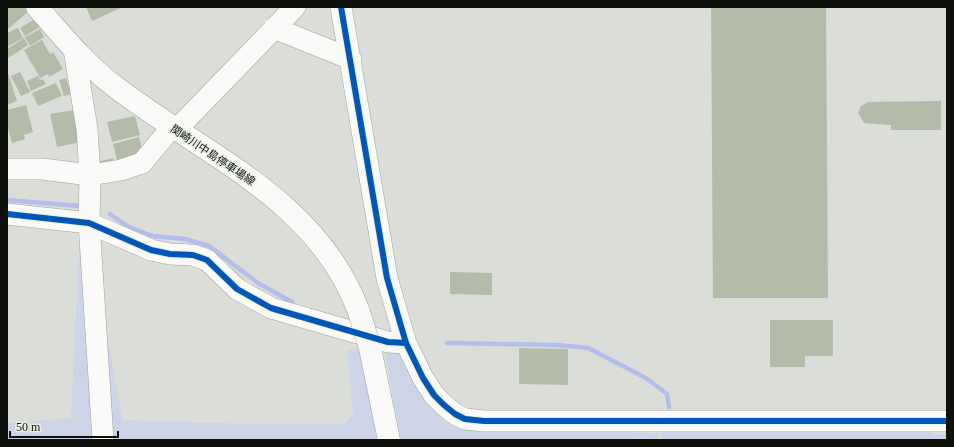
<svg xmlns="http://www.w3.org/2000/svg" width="954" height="447" viewBox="0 0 954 447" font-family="'Times New Roman','Noto Sans JP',serif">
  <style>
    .green { fill: #cdd4e7 }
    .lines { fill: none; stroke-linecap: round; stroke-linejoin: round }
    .stream { stroke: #b4beea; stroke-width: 4.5 }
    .building { fill: #b4bba8 }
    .minor-casing { stroke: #9fa19d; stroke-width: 22 }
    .major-casing { stroke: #9fa19d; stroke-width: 23 }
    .minor { stroke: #fafaf9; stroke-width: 21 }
    .major { stroke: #fafaf9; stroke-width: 22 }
    .major-bridge-casing { stroke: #9fa19d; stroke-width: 23; stroke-linecap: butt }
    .major-bridge { stroke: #fafaf9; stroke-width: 22 }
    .cycleway-casing { stroke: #e9efe2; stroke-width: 8 }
    .cycleway { stroke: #0057b8; stroke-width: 6 }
    .labels { text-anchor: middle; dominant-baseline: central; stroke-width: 3; stroke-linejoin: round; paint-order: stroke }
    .street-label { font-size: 11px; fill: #0f110d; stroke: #e9efe2 }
  </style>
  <rect width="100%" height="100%" fill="#dbded8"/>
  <path class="green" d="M80,228L95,440H7V423L71,418Z
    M100,243L107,336L123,420L249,424H344L353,414L347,351L362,347L378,424L377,438L376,440H113Z
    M399,352C414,382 424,410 454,427L658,433L659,440H401L385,354Z
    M920,428L935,434L947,435V440H662L661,431Z"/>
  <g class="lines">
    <path class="stream" d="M7,200L80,206
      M110,214L127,226L152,236L185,239L209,246L258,283L292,302
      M447,343L557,345L588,348L646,378L667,394L669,407"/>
  </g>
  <path class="building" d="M7,7H26L29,11L7,30Z
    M86,7H123L92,21Z
    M711,7H826L828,298H713Z
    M35,19L40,27L25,36L20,28Z
    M18,28L23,38L7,47V33Z
    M40,29L44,37L30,46L25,37Z
    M24,38L28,45L8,58L7,49Z
    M42,40L50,54L53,52L63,69L49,77L48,74L40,78L24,50Z
    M7,70L17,101L7,105Z
    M20,72L30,92L21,96L11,76Z
    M38,76L40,80L43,79L46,84L31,91L27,81Z
    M66,78L71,94L64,96L59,80Z
    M56,83L62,96L38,106L32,93Z
    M941,101V130H891V125L864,123L858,113L861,106L868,102Z
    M26,105L33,132L24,135L25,139L12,143L7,125V110Z
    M74,110L81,142L57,147L50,114Z
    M135,116L140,135L112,142L107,122Z
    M139,137L144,158L118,164L113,144Z
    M113,158L115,166L99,170L97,162Z
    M450,272L492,273V295L450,294Z
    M770,320H833V356H805V367H770Z
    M519,348L568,349V385L519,384Z"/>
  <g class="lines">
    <defs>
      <path id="minor" d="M341,7L387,278L406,343L423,378L434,395L444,405L455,414L465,419L484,421H947
        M274,28L351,59
        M74,49L87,129L90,175L89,223L103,440
        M176,130L295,7
        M7,169H42L90,175L121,170L142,163L172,127
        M7,214L89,223L151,250L170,254L193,255L207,260L237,289L271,308L388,342L406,343"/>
      <path id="major" d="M37,7C61,34 84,63 113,85C203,155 317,198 359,312
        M370,348L389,440"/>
    </defs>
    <use href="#minor" class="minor-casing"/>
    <use href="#major" class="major-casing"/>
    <use href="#minor" class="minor"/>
    <use href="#major" class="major"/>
    <defs>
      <path id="major-bridge" d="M359,312L370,348"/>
    </defs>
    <use href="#major-bridge" class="major-bridge-casing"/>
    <use href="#major-bridge" class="major-bridge"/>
    <defs>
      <path id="cycleway" d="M341,7L387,278L406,343L423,378L434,395L444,405L455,414L465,419L484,421H947
        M7,214L89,223L151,250L170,254L193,255L207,260L237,289L271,308L388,342L406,343"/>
    </defs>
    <use href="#cycleway" class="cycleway-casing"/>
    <use href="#cycleway" class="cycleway"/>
  </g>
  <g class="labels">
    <g class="street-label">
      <text transform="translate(213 155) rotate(34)">関崎川中島停車場線</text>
    </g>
  </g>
  <rect width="954" height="447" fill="none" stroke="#0f110d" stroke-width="16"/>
  <path d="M10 431v6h108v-6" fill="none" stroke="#0f110d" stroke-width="2"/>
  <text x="16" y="431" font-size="12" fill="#0f110d" stroke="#e9efe2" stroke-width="3" paint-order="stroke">50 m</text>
</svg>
